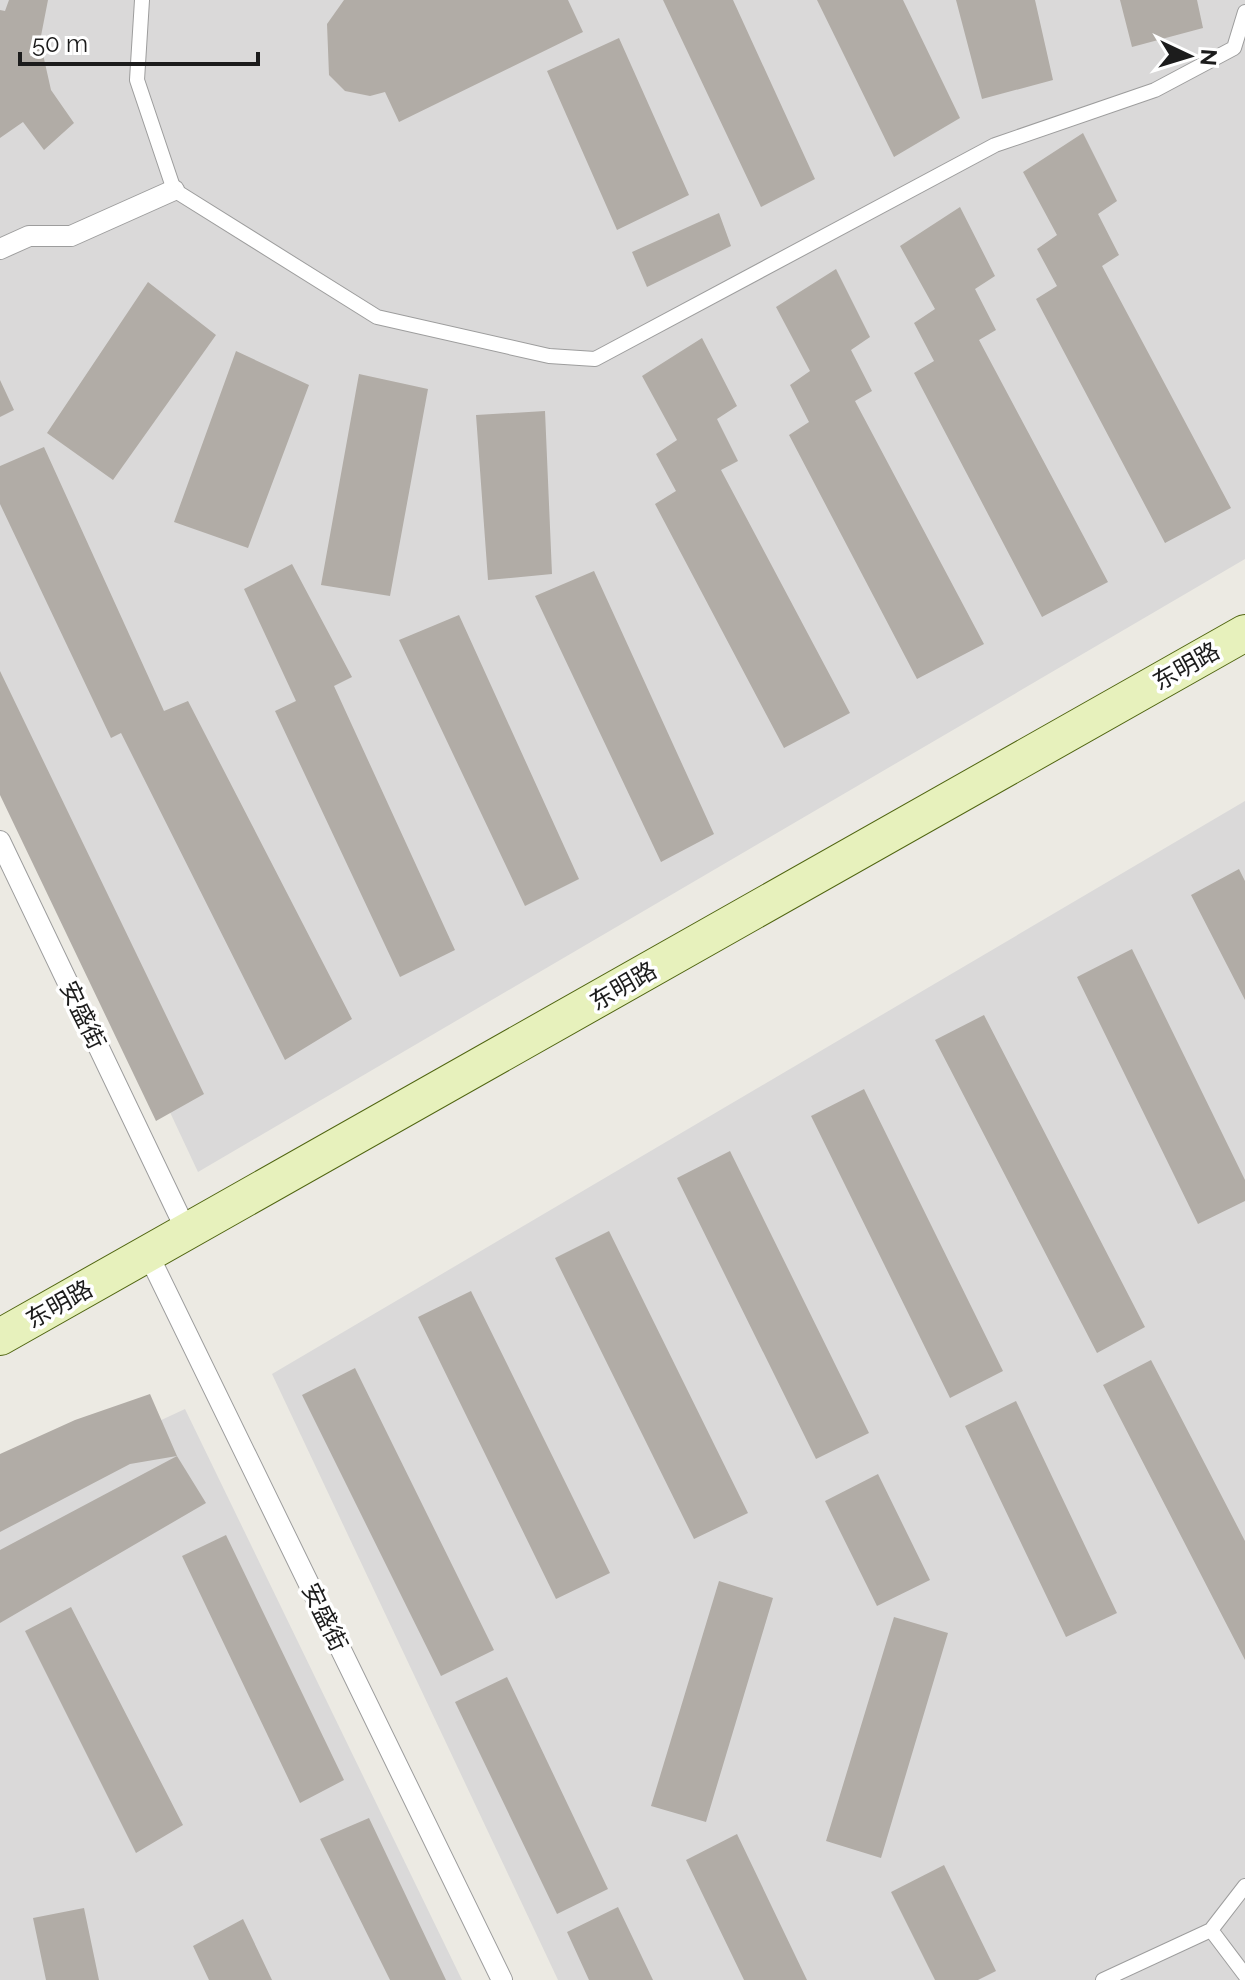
<svg xmlns="http://www.w3.org/2000/svg" width="1245" height="1980" viewBox="0 0 1245 1980" font-family="Raleway,'Noto Sans SC',sans-serif">
  <style>
    .residential { fill: #dad9d9 }
    .building { fill: #b1aca6 }
    .lines { fill: none; stroke-linecap: round; stroke-linejoin: round }
    .service-casing { stroke: #9d9d9d; stroke-width: 16 }
    .pedestrian-casing { stroke: #9d9d9d; stroke-width: 22 }
    .secondary-casing { stroke: #506511; stroke-width: 38 }
    .service { stroke: #fff; stroke-width: 14 }
    .pedestrian { stroke: #fff; stroke-width: 20 }
    .secondary { stroke: #e7f1bc; stroke-width: 36 }
    .labels { text-anchor: middle; dominant-baseline: central; stroke-width: 7; stroke-linejoin: round; paint-order: stroke }
    .street-label { font-size: 24px; fill: #1c1c1c; stroke: #fff }
  </style>
  <rect width="100%" height="100%" fill="#eceae3"/>
  <path class="residential" d="M0,0H1245V559L198,1172L0,750Z
    M1245,801V1980H558L272,1374Z
    M185,1409L462,1980H0V1495Z"/>
  <path class="building" d="M9,0H48L40,41L51,90L74,123L44,150L23,122L0,138V10L5,11Z
    M344,0H568L583,32L399,122L385,92L370,96L345,91L329,75L327,24Z
    M663,0H733L815,179L761,207Z
    M817,0H903L960,118L894,157Z
    M956,0H1035L1053,80L982,99Z
    M1120,0H1197L1203,28L1132,47Z
    M619,38L689,195L617,230L547,71Z
    M1083,133L1117,201L1098,214L1119,255L1102,266L1231,508L1165,543L1036,299L1057,286L1037,249L1057,235L1023,172Z
    M960,207L995,276L975,289L996,330L979,340L1108,582L1042,617L914,373L934,361L914,323L935,309L900,246Z
    M719,213L731,246L647,287L632,252Z
    M836,269L870,337L851,350L872,391L855,401L984,644L917,679L789,435L809,422L790,385L810,371L776,307Z
    M148,282L216,335L113,480L47,433Z
    M702,338L737,406L717,419L738,461L721,470L850,713L784,748L655,504L676,491L656,454L677,440L642,376Z
    M236,351L309,385L248,548L174,522Z
    M359,374L428,389L390,596L321,585Z
    M0,380L14,410L0,417Z
    M545,411L552,574L488,580L476,415Z
    M44,447L164,711L188,701L352,1019L285,1060L121,733L111,738L0,504V466Z
    M292,564L352,677L334,686L455,950L400,977L275,711L296,701L244,589Z
    M594,571L714,834L661,862L535,596Z
    M459,615L579,879L525,906L399,640Z
    M0,671L204,1094L156,1121L0,795Z
    M1239,869L1245,881V1000L1191,895Z
    M1132,949L1245,1180V1201L1198,1224L1077,977Z
    M984,1015L1145,1327L1097,1353L935,1040Z
    M864,1089L1003,1371L950,1398L811,1116Z
    M730,1151L869,1433L816,1459L677,1178Z
    M609,1231L748,1513L694,1539L555,1258Z
    M471,1291L610,1573L556,1599L418,1317Z
    M1151,1360L1245,1541V1660L1103,1385Z
    M355,1368L494,1650L441,1676L302,1395Z
    M150,1394L177,1456L206,1503L0,1623V1550L177,1456L130,1464L0,1532V1454L75,1420Z
    M1016,1401L1117,1613L1066,1637L965,1426Z
    M878,1474L930,1580L877,1606L825,1501Z
    M226,1535L344,1780L300,1803L182,1556Z
    M719,1581L773,1598L706,1822L651,1806Z
    M71,1607L183,1825L136,1853L25,1631Z
    M894,1617L948,1633L881,1858L826,1841Z
    M507,1677L608,1889L557,1914L455,1702Z
    M369,1818L446,1980H390L320,1839Z
    M737,1834L807,1980H744L686,1860Z
    M944,1865L996,1971L978,1980H935L891,1892Z
    M618,1907L653,1980H589L567,1932Z
    M84,1908L99,1980H46L33,1918Z
    M243,1919L272,1980H209L193,1946Z"/>
  <g class="lines">
    <defs>
      <path id="service" d="M142,0L137,80L174,190L377,317L549,356L595,359L995,145L1155,90L1234,48L1245,12
        M1211,1930L1245,1975
        M1103,1980L1211,1930L1245,1886"/>
      <path id="pedestrian" d="M0,249L29,236H71L174,190
        M0,841L187,1232
        M148,1254L502,1980"/>
      <path id="secondary" d="M0,1337L1245,633"/>
    </defs>
    <use href="#service" class="service-casing"/>
    <use href="#pedestrian" class="pedestrian-casing"/>
    <use href="#secondary" class="secondary-casing"/>
    <use href="#service" class="service"/>
    <use href="#pedestrian" class="pedestrian"/>
    <use href="#secondary" class="secondary"/>
  </g>
  <g class="labels">
    <g class="street-label">
      <text transform="translate(1186 666) rotate(-29)">东明路</text>
      <text transform="translate(623 986) rotate(-30)">东明路</text>
      <text transform="translate(83 1015) rotate(64)">安盛街</text>
      <text transform="translate(59 1304) rotate(-29)">东明路</text>
      <text transform="translate(325 1617) rotate(64)">安盛街</text>
    </g>
  </g>
  <g transform="translate(1189 56) rotate(94)" stroke="#ffffff" stroke-width="6" paint-order="stroke">
  <path d="M0-6L14 30L0 20L-14 30Z" fill="#1c1c1c"/>
  <text y="-12" font-size="22" font-weight="bold" text-anchor="middle" fill="#1c1c1c">N</text>
  </g>
  <path d="M20 52v12h238v-12" fill="none" stroke="#1c1c1c" stroke-width="4"/>
  <text x="32" y="52" font-size="24" fill="#1c1c1c" stroke="#ffffff" stroke-width="6" paint-order="stroke">50 m</text>
</svg>
